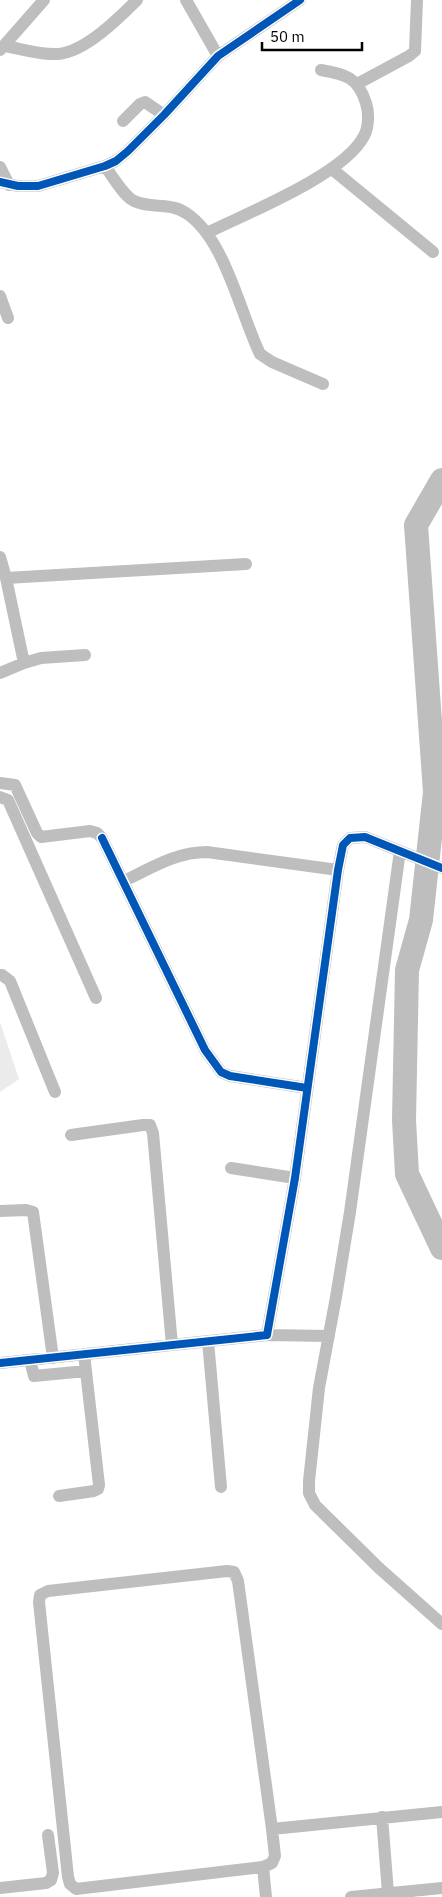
<svg xmlns="http://www.w3.org/2000/svg" width="442" height="1897" viewBox="0 0 442 1897" font-family="'IBM Plex Sans',sans-serif">
  <style>
    .green { fill: #ebebeb }
    .lines { fill: none; stroke-linecap: round; stroke-linejoin: round }
    .river { stroke: #bebebe; stroke-width: 24 }
    .minor { stroke: #bebebe; stroke-width: 12 }
    .cycleway-casing { stroke: #fff; stroke-width: 11 }
    .cycleway { stroke: #0057b8; stroke-width: 8 }
  </style>
  <rect width="100%" height="100%" fill="#fff"/>
  <path class="green" d="M0,1022L19,1079L0,1092Z"/>
  <g class="lines">
    <path class="river" d="M442,480L416,525L435,792L421,920L407,970L404,1120L407,1174L442,1248"/>
    <path class="minor" d="M186,0L218,56
      M5,46C22,49 41,55 58,54C85,52 119,18 137,0
      M0,50L44,0
      M357,84L409,56L415,51L417,0
      M123,121L140,104L145,102L164,115
      M105,166C112,176 124,196 134,201C151,209 170,202 186,213C225,238 240,313 260,354L272,362L323,384
      M0,167L9,185
      M332,169L433,252
      M0,182L18,186H38L105,166L116,161L128,151L164,115L218,56L300,0
      M207,233C247,213 344,175 364,136C369,127 369,112 366,103C358,77 345,74 321,70
      M0,296L8,318
      M0,557L6,578L246,564
      M6,578L24,663
      M0,673L24,663L41,658L85,655
      M0,783L15,785L37,833L41,837L90,831L97,833L102,838L205,1050L221,1072L230,1076L307,1088
      M0,797L8,800L96,998
      M400,851L350,1212L336,1297L319,1388L309,1481V1493L315,1505L379,1568L442,1624
      M124,881C151,868 176,852 207,852L338,870
      M0,975H2L10,981L55,1092
      M71,1135L143,1125H150L153,1133L172,1345
      M231,1168L295,1178
      M0,1211L26,1210L33,1212L53,1358
      M267,1335L295,1178L338,870L343,845L350,838L365,837L442,868
      M208,1341L221,1487
      M30,1360L34,1376L86,1371
      M0,1363L267,1335L329,1336
      M59,1496L94,1491L98,1489L99,1485L84,1354
      M227,1571L234,1572L238,1581L272,1829L275,1856L272,1863L263,1867L76,1889L70,1884L68,1877L39,1602L40,1595L48,1591Z
      M382,1817L388,1893
      M272,1829L442,1812
      M263,1867L266,1897
      M0,1888L46,1883L51,1880L53,1873L48,1835
      M351,1897L442,1888"/>
    <defs>
      <path id="cycleway" d="M0,182L18,186H38L105,166L116,161L128,151L164,115L218,56L300,0
        M102,838L205,1050L221,1072L230,1076L307,1088
        M0,1363L267,1335L295,1178L338,870L343,845L350,838L365,837L442,868"/>
    </defs>
    <use href="#cycleway" class="cycleway-casing"/>
    <use href="#cycleway" class="cycleway"/>
  </g>
  <path d="M262 42v8h100v-8" fill="none" stroke="#000000" stroke-width="2.5"/>
  <text x="270" y="42" font-size="15" fill="#000000" stroke="#ffffff" stroke-width="4" paint-order="stroke">50 m</text>
</svg>
